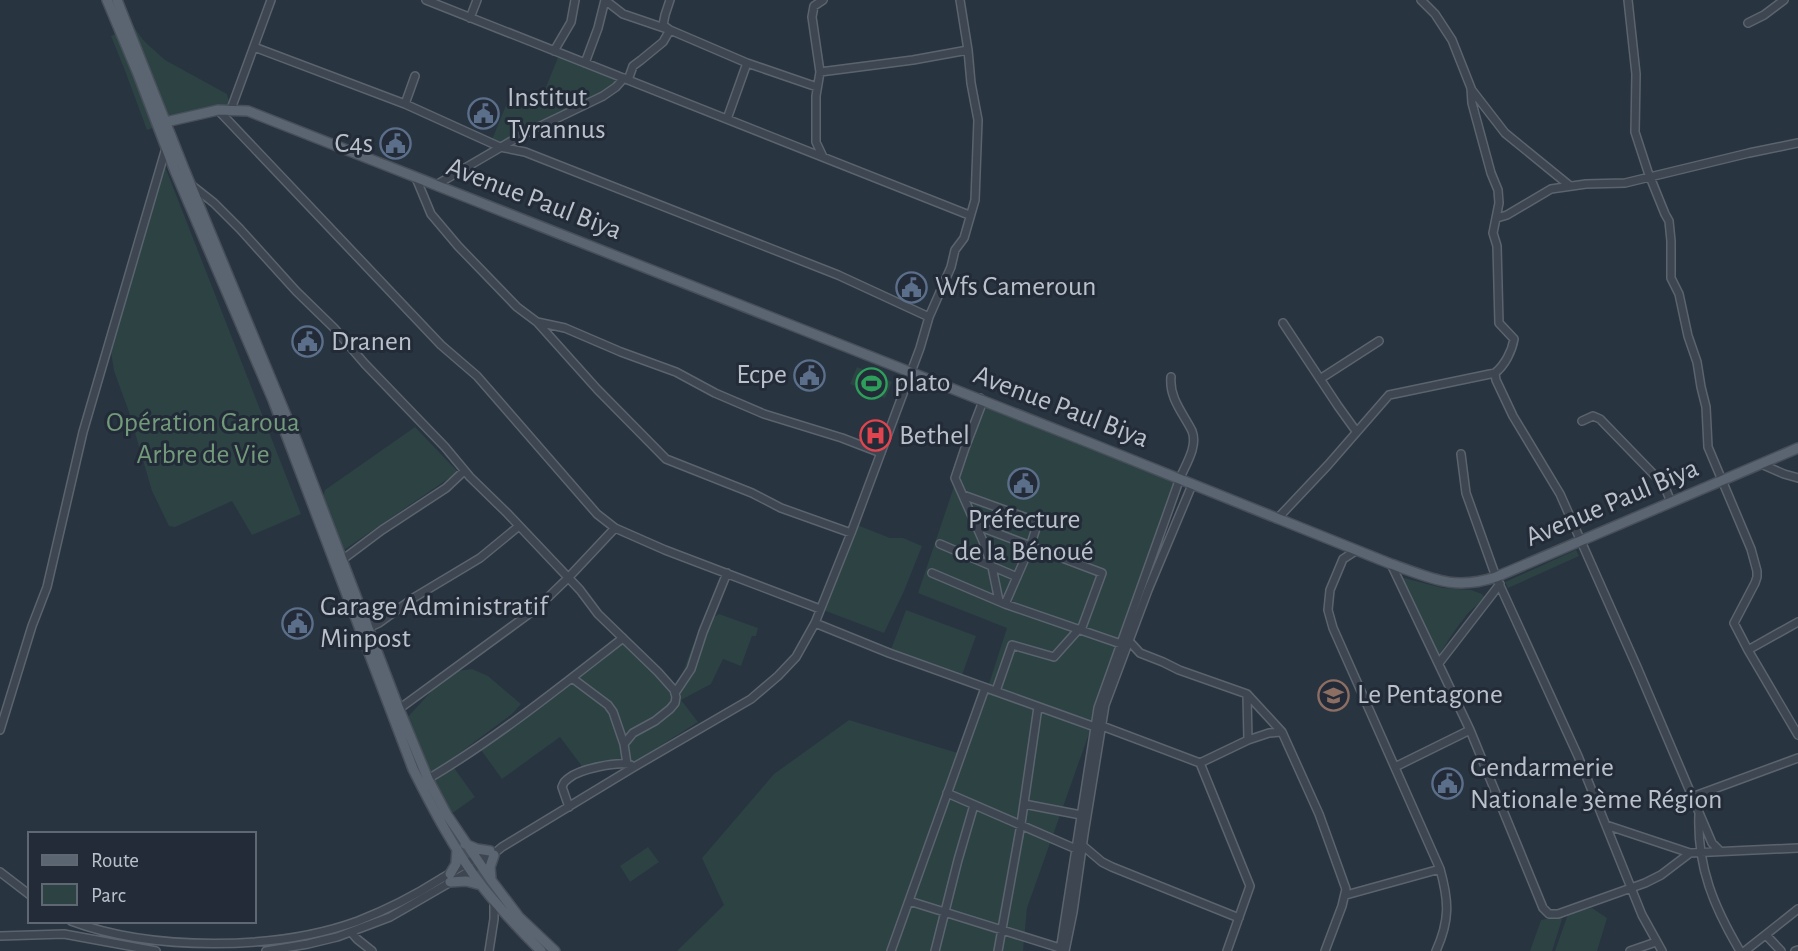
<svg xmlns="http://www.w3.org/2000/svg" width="1798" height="951" viewBox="0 0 1798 951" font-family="'Alegreya Sans',sans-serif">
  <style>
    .green { fill: #2c4243 }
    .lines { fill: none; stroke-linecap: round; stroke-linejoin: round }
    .minor-casing { stroke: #5b646e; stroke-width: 10 }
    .major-casing { stroke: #474f5a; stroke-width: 12 }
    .minor { stroke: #3d4651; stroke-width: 7 }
    .major { stroke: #5b6571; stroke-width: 9 }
    .labels { text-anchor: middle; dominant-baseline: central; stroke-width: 6; stroke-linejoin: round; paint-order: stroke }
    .poi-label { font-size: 28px; fill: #bac1cb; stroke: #222b37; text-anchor: start }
    .street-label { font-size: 28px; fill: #bac1cb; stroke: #222b37 }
    .park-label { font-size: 28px; fill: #739a7b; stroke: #222b37 }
  </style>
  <rect width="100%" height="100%" fill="#293441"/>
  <path class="green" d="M133,26L144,41L165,60L227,94L229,102L226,108C194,104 176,120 147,130L124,68L111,36Z
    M559,55L624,78L616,87L500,147L491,142L512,91L540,102Z
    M164,164L301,514L252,535L232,501L175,527L169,526L152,491L129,412L114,371L111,351Z
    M857,367L892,382L885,398L850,384Z
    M983,401L1180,478L1027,908L1023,951H677L724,905L702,858L774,774L849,720L961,754L987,690L1007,628L918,593Z
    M415,427L458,472L338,554L321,503L325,490Z
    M857,525L890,538H903L922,546L904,591L884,633L823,610Z
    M1576,550L1579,556L1508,588L1505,582Z
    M1400,577L1443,588L1471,590L1482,594L1484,597C1480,604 1473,608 1468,613C1456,628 1445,644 1436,661Z
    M906,610L976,636L961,678L890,652Z
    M719,614L758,628L756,636H752L741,666L723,659L711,684L681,700L698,722L625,768L582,769L581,765L560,737L502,779L481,750L478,742L621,640L674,691L677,680L681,678C690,655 696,626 719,614Z
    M472,669L488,676L521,704L512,714L430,775L404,721L438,684L457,671Z
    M452,765L475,797L454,812L448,813L431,778Z
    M648,847L659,862L630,882L620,866Z
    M1592,908L1607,918L1597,951H1555L1568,914Z
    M1563,916L1552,951H1530L1541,920Z"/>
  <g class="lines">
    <defs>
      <path id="minor" d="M426,0L969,215
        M823,0L814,6L812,17L820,72L816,96V142L823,157
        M1421,0L1435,14L1452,40L1471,88L1472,103L1491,173L1498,190L1499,203L1493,233L1497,246L1499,323L1514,339C1512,351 1505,365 1495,373L1496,380L1513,416L1560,494L1637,667L1709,836L1712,843L1720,851
        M1628,0L1636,74L1635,132L1648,172L1665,214L1669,221L1671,241V278L1679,294L1688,336L1697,362L1701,387L1706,407L1708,447L1751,549L1757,571V577L1755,583L1734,623L1748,650L1798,735
        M470,18L477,0
        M1748,23L1764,15L1784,0
        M254,47L405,104L500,147L525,152L838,275L929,317
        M554,51L571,22L575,0
        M585,63L598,28L605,0L623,14L670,30L747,63L727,119
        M747,63L817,87
        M820,72L913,60L968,50
        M628,80L633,66L641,60L663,42L670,30L663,25L665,15L670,0
        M1471,89L1505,133L1570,186
        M405,104L415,76
        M231,109L271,0
        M218,110L441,345L477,376L597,514L615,528L665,550L820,609
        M416,178L431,214L458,246L517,307L537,322L597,389L666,459L752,493L781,508L851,533
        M190,184L214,203L240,229L296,291L334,328L365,364L445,447L470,477L507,513L580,590L598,614L658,672L674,690L676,697L675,703L670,709L655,721L633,733L624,744L627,764
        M436,185L520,136L603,96L616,87L624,78
        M1497,218L1507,215L1551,189L1586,184L1625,183L1749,153L1798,143
        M537,322L565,328L621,352L676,372L715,393L764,414L842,438L881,453
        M1283,323L1338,406L1356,431
        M1320,379L1379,341
        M980,398L983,401L965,448L955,478L983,541L992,567L999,601
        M1582,421L1593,416L1600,419L1664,485L1671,502
        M1461,454L1466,493L1496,577L1578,756L1642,915L1662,951
        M1761,464L1784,474L1798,478
        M963,495L1038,522L1030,547L1005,604
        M1277,519L1328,465L1389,395L1495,373
        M978,526L1102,573L1081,630
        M940,544L1017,577
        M1357,550L1343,559L1330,590L1328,610L1333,628L1440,869C1449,901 1450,920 1436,951
        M342,560L382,530L446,488L464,471
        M1391,564L1470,730L1543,908L1549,914H1558L1645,883L1661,875L1690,853
        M932,573L1005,604L1121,644
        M815,623L889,653L1095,727
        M368,628L379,623L415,597L480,558L519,526
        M1129,641L1140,653L1163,662L1179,670L1247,694L1282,732L1319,814L1346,889L1342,906L1325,951
        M1748,650L1798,622
        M1439,663L1500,584
        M572,678L608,705L613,712L624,744
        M996,691L1012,645L1054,657L1079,629
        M675,693L691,669L703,632L727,573
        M399,709L537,608L568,578L615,528
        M1102,726L1200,763L1250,886L1227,951
        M0,730L32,626L47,587L83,432L166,148
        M1248,740L1269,733L1281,732
        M1200,763L1248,740L1247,695
        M1395,767L1470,730
        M428,779C497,738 560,687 623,638
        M947,793L1076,849
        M1692,797L1798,758
        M1024,804L1081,815
        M569,807L562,787C564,782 564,782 569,778C580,769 618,761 631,765
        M1699,815C1697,867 1714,907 1740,951
        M1606,825L1690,853L1798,848
        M1082,845L1102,862L1112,867L1239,918
        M0,872L30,895
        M1346,895L1440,869
        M909,901L1060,948
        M71,921C151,951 276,951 358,921C386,910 414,896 439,880C456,870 472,859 490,851
        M351,932L357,939L372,951
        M1766,935L1781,951
        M0,936L64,934L156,951
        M266,951L308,944L337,937L390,917L411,905L480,865L502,847L634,767L751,699L778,676L796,657L815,623L851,533L920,348L929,317L951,267L955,250L964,238L975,200L978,120L971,83L968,50L960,0
        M489,951L494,919V901
        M891,951L985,688
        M935,951L958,860L974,805
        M998,951L1021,824L1038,707
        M1060,951L1098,708L1180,478C1186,464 1198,446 1192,431C1183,413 1169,398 1171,377
        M1065,951L1073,912L1084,834L1105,705L1148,590L1192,485
        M1630,951L1656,942
        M1745,951L1798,909
        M1795,951L1798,950"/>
      <path id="major" d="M107,0L138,74L175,171L273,400L413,769C433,809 455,851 482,886C500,909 520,930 541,951
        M117,0L184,169L297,442L399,709L428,779L447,815L491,880L519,917L555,951
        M157,124L218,110L248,111L1085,441L1391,564C1431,578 1453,591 1496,577L1798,448
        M465,844L477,849L490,851
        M450,874L456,864L457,849
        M491,879L490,867L494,855
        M450,882L466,881L481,885"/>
    </defs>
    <use href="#minor" class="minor-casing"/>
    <use href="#major" class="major-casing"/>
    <use href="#minor" class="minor"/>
    <use href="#major" class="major"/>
  </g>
  <defs>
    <symbol id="civic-ring" viewBox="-11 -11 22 22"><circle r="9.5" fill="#222b37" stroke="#5c6f8a" stroke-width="1.5"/><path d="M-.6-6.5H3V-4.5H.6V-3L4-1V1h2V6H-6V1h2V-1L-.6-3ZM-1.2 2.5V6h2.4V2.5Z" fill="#5c6f8a"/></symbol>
    <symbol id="stadium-ring" viewBox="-11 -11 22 22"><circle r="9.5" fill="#222b37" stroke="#2e9e5b" stroke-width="1.5"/><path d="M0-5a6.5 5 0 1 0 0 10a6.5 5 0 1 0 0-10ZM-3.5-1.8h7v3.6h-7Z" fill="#2e9e5b"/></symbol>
    <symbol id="hospital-ring" viewBox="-11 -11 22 22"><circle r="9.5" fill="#222b37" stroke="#e0444e" stroke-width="1.5"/><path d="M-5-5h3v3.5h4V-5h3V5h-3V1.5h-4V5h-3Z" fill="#e0444e"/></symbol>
    <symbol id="university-ring" viewBox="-11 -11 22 22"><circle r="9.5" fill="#222b37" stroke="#8d6e63" stroke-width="1.5"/><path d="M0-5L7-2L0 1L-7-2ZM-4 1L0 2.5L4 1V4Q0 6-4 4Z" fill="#8d6e63"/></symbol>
  </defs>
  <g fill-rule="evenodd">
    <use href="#civic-ring" x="466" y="96" width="35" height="35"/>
    <use href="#civic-ring" x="378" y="126" width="35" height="35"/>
    <use href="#civic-ring" x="894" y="270" width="35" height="35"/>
    <use href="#civic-ring" x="290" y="324" width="35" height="35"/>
    <use href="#civic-ring" x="792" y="358" width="35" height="35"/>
    <use href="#stadium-ring" x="854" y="366" width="35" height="35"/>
    <use href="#hospital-ring" x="858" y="418" width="35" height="35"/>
    <use href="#civic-ring" x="1006" y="466" width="35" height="35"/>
    <use href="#civic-ring" x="280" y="606" width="35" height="35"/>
    <use href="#university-ring" x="1316" y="678" width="35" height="35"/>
    <use href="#civic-ring" x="1430" y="766" width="35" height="35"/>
  </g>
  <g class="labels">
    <g class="poi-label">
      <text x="507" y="98">Institut<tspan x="507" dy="32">Tyrannus</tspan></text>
      <text x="373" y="144" text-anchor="end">C4s</text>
      <text x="935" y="287">Wfs Cameroun</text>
      <text x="331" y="342">Dranen</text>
      <text x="787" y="375" text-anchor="end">Ecpe</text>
      <text x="894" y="383">plato</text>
      <text x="899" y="436">Bethel</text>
      <text x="1024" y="520" text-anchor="middle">Préfecture<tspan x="1024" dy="32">de la Bénoué</tspan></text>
      <text x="320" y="607">Garage Administratif<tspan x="320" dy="32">Minpost</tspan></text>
      <text x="1357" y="695">Le Pentagone</text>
      <text x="1470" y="768">Gendarmerie<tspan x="1470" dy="32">Nationale 3ème Région</tspan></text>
    </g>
    <g class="street-label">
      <text transform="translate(534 199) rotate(21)">Avenue Paul Biya</text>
      <text transform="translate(1061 407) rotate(21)">Avenue Paul Biya</text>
      <text transform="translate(1612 503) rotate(-23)">Avenue Paul Biya</text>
    </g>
    <g class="park-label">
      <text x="203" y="423">Opération Garoua<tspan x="203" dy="32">Arbre de Vie</tspan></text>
    </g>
  </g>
  <rect x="28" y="832" width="228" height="91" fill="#222b37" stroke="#5f6772" stroke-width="2"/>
  <rect x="42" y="855" width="35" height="10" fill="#5b6571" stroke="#5f6772" stroke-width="2"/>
  <text x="91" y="867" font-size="21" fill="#bac1cb">Route</text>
  <rect x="42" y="884" width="35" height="21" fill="#2c4243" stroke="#5f6772" stroke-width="2"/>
  <text x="91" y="902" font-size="21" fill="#bac1cb">Parc</text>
</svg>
